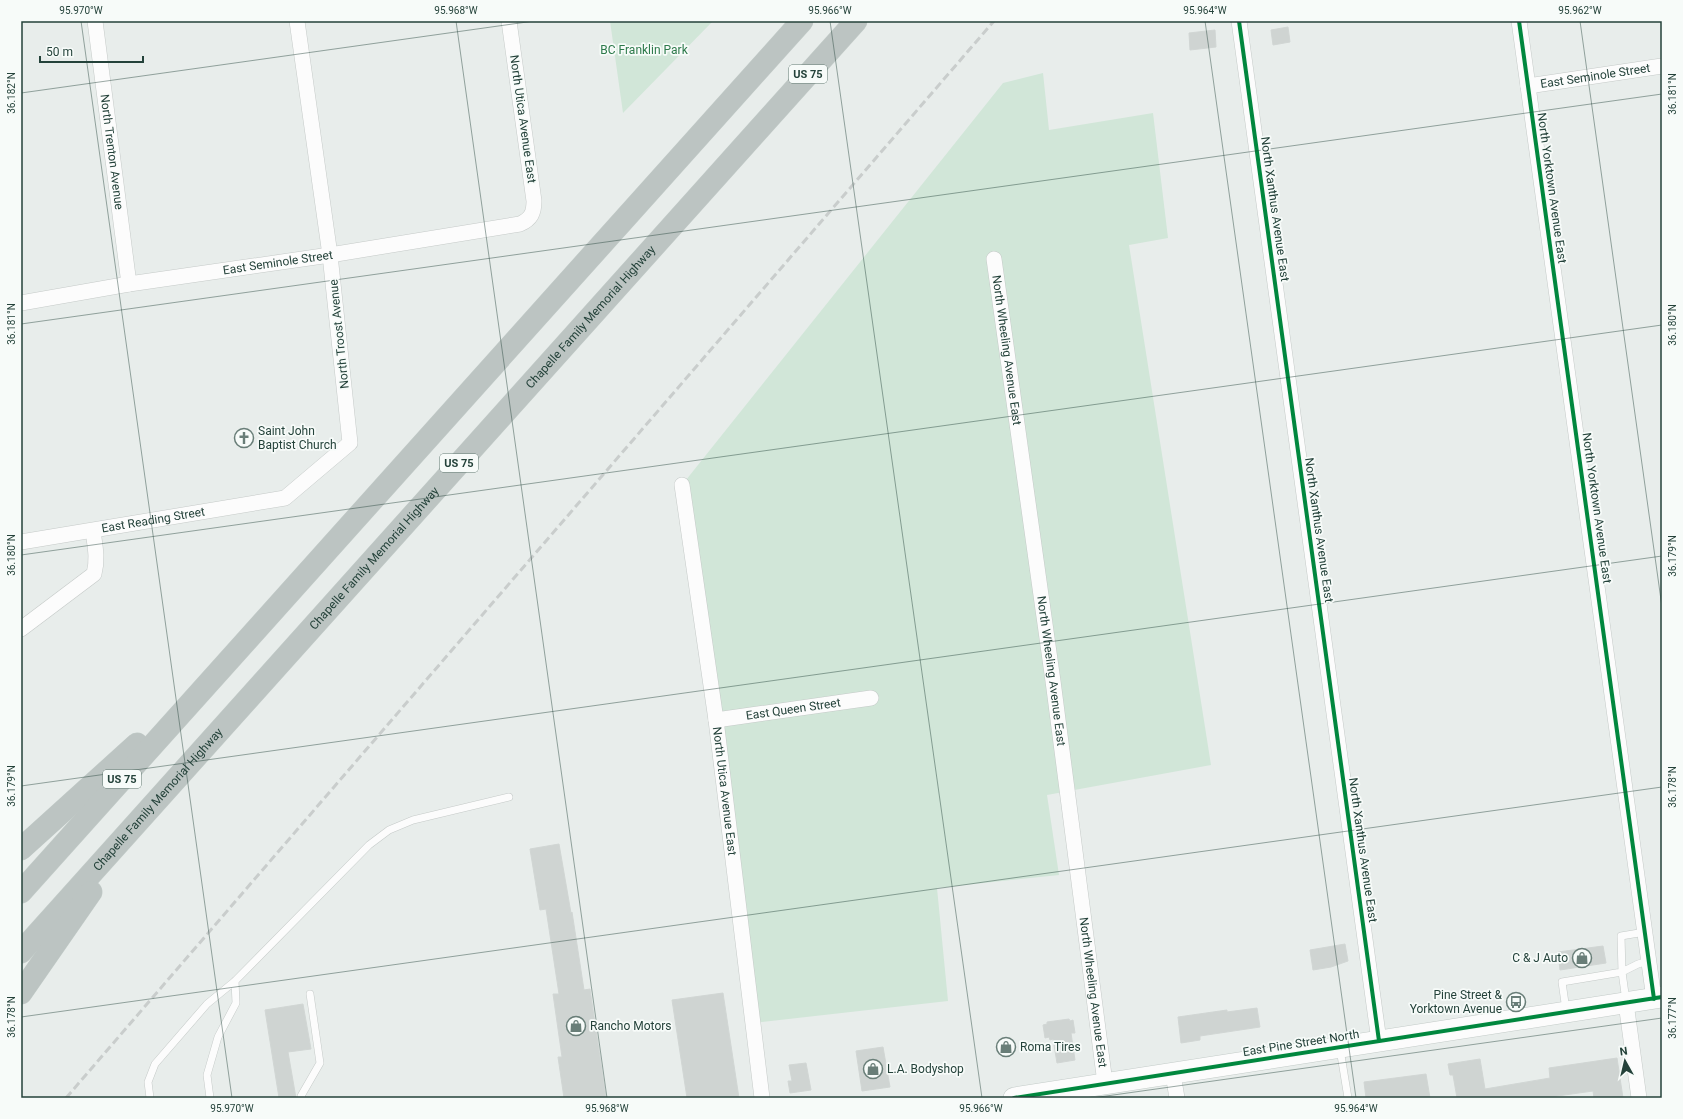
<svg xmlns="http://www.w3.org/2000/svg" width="1683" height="1119" viewBox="0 0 1683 1119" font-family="Roboto,sans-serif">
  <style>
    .green { fill: #d1e6d8 }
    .building { fill: #cfd4d2; stroke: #d1d6d4 }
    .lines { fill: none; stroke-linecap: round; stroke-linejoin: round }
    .service-casing { stroke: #c5cac8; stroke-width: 8 }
    .minor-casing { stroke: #c5cac8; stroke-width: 16 }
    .secondary-casing { stroke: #c3cbc8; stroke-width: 22 }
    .motorway-casing { stroke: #c3ccc9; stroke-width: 23 }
    .service { stroke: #fcfcfc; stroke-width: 7 }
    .minor { stroke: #fcfcfc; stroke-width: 15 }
    .secondary { stroke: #fcfcfc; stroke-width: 21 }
    .motorway { stroke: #bcc4c2; stroke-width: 22 }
    .rail { stroke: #c9cdcc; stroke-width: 3; stroke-dasharray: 8 4; stroke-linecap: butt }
    .cycleway-casing { stroke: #f7fbf9; stroke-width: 6 }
    .cycleway { stroke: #00873e; stroke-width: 4 }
    .ticks { fill: none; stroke: #24423a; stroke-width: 1; stroke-opacity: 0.45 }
    .labels { text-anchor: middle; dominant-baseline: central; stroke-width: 3.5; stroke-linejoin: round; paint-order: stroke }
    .shield { fill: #f7fbf9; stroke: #637a73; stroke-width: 1 }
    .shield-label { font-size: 11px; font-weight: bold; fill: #24423a }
    .park-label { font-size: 12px; fill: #2d7a4b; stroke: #f7fbf9 }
    .street-label { font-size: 12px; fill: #24423a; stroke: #f7fbf9 }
    .poi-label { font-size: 12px; fill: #24423a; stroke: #f7fbf9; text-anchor: start }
    .neatline { fill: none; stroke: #24423a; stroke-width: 1.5 }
    .ticks-label { font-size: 10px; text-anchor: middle; fill: #24423a }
  </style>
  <rect width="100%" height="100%" fill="#e8edeb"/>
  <path class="green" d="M610,21H713L623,113Z
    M1043,73L1049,130L1153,113L1168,238L1129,245L1211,765L1047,795L1059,875L937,888L948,1001L753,1023L682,485L1003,83Z"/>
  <path class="building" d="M1288,27L1290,42L1273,45L1271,30Z
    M1215,30L1216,47L1190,50L1189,33Z
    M559,844L571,913L572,912L584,990L590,989L606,1098H564L558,1057H562L553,994H559L546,909L540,910L530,849Z
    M1345,944L1348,961L1331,967L1313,970L1310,950Z
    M1603,946L1606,963L1560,970L1558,952Z
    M723,993L739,1098H687L672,1000Z
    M303,1004L311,1049L288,1052L296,1098H279L265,1010Z
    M1257,1008L1260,1027L1200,1036V1040L1181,1043L1178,1017L1227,1010V1012Z
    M1069,1019L1070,1021L1073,1020L1075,1033H1071L1075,1060L1057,1063L1053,1039L1050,1040L1049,1037L1045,1038L1043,1025L1047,1024V1022Z
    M883,1047L890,1087L862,1091L856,1051Z
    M1617,1058L1623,1098H1594L1593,1091L1543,1098H1457L1453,1075H1450L1448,1064L1480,1059L1485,1089L1550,1078L1549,1068Z
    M806,1063L811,1090L790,1093L788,1081H792L789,1065Z
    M1426,1074L1430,1098H1366L1364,1082Z"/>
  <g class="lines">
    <defs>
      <path id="service" d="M1626,1001L1622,972L1621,936L1645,932
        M1566,1010L1562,982L1622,972L1638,964L1649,961
        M1340,1049L1348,1098
        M150,1098L148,1082L155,1064L207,1004L235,981L369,845L389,830L413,820L509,797
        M210,1098L207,1075L218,1037L236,1003L235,981
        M302,1098L301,1096L320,1063L310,994"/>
      <g id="minor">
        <path id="s1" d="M95,21L129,284"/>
        <path d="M1239,21L1379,1041"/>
        <path d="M1519,21L1654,999"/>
        <path id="s2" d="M1528,86L1662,66"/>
        <path id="s3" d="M994,259L1053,681L1105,1083"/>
        <path id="s4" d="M21,303L129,284L330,255L520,224C531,219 534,213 534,201L509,21"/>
        <path id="s5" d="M682,485L716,720L762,1098"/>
        <path id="s6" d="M21,542L285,498L350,443L330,255L297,21"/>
        <path d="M21,629L94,574C98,559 95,546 93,531"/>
        <path id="s7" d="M716,720L871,698"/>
        <path d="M1626,1003L1639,1098"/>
        <path d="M1173,1074L1177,1098"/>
      </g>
      <path id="secondary" d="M1014,1098L1662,997"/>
      <g id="motorway">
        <path d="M21,849L137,744"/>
        <path d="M21,892L802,21"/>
        <path id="s8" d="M21,952L856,21"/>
        <path d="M21,993L91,892"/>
      </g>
    </defs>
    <use href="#service" class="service-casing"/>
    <use href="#minor" class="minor-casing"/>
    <use href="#secondary" class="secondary-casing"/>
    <use href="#motorway" class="motorway-casing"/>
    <use href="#service" class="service"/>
    <use href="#minor" class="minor"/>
    <use href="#secondary" class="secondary"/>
    <use href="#motorway" class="motorway"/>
    <path class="rail" d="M66,1098L994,21"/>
    <defs>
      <path id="cycleway" d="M1239,21L1379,1041
        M1519,21L1654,999
        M1014,1098L1662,997"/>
    </defs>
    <use href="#cycleway" class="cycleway-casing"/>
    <use href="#cycleway" class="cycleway"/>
  </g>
  <path class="ticks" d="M81,21L232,1098M456,21L607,1098M830,21L982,1098M1205,21L1356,1098M1580,21L1662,607M21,93L534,21M21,324L1662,94M21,555L1662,325M21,786L1662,556M21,1017L1662,787M1092,1098L1662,1018"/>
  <defs>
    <symbol id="church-ring" viewBox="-11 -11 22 22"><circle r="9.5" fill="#f7fbf9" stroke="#697e78" stroke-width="1.5"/><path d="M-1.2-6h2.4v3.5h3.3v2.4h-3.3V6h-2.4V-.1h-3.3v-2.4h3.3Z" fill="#697e78"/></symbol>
    <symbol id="shop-ring" viewBox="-11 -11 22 22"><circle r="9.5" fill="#f7fbf9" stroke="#697e78" stroke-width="1.5"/><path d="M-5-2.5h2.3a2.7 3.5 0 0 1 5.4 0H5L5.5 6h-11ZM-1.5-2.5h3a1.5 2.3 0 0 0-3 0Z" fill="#697e78"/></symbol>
    <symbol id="bus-ring" viewBox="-11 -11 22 22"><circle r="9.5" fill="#f7fbf9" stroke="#697e78" stroke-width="1.5"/><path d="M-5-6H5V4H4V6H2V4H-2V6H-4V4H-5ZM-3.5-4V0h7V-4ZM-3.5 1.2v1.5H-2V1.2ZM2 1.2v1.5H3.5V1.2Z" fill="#697e78"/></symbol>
  </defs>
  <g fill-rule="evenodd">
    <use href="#church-ring" x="233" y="427" width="22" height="22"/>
    <use href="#shop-ring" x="1571" y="947" width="22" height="22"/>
    <use href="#bus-ring" x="1505" y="991" width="22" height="22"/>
    <use href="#shop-ring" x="565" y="1015" width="22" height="22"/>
    <use href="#shop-ring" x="995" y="1036" width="22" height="22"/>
    <use href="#shop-ring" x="862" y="1058" width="22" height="22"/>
  </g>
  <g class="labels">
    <g class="shield">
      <rect x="789" y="65" width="38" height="18" rx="3"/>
      <rect x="440" y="454" width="38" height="18" rx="3"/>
      <rect x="103" y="770" width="38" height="18" rx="3"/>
    </g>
    <g class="shield-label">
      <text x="808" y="74">US 75</text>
      <text x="459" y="463">US 75</text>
      <text x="122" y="779">US 75</text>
    </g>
    <g class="park-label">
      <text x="644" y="50">BC Franklin Park</text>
    </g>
    <g class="street-label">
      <text stroke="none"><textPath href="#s2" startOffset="68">East Seminole Street</textPath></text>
      <text transform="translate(523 119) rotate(82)">North Utica Avenue East</text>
      <text stroke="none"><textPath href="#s1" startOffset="132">North Trenton Avenue</textPath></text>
      <text transform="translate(1552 188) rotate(82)">North Yorktown Avenue East</text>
      <text transform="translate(1275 209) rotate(82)">North Xanthus Avenue East</text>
      <text stroke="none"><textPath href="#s4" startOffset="260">East Seminole Street</textPath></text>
      <text stroke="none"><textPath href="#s8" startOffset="853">Chapelle Family Memorial Highway</textPath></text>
      <text transform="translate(339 334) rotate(-96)">North Troost Avenue</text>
      <text stroke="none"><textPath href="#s3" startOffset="92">North Wheeling Avenue East</textPath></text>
      <text transform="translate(1597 508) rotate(82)">North Yorktown Avenue East</text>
      <text stroke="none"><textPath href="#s6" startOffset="134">East Reading Street</textPath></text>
      <text transform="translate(1319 530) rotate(82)">North Xanthus Avenue East</text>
      <text stroke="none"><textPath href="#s8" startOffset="529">Chapelle Family Memorial Highway</textPath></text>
      <text stroke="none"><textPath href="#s3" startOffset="416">North Wheeling Avenue East</textPath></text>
      <text stroke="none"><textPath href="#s7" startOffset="78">East Queen Street</textPath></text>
      <text stroke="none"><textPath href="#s5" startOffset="309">North Utica Avenue East</textPath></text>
      <text stroke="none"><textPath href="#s8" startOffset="205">Chapelle Family Memorial Highway</textPath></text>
      <text transform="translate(1363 850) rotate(82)">North Xanthus Avenue East</text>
      <text stroke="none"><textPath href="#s3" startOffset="740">North Wheeling Avenue East</textPath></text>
      <text transform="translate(1301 1043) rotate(-9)">East Pine Street North</text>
    </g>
    <g class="poi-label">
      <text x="258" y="431">Saint John<tspan x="258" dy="14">Baptist Church</tspan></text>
      <text x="1568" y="958" text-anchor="end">C &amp; J Auto</text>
      <text x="1502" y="995" text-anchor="end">Pine Street &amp;<tspan x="1502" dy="14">Yorktown Avenue</tspan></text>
      <text x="590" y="1026">Rancho Motors</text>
      <text x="1020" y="1047">Roma Tires</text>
      <text x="887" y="1069">L.A. Bodyshop</text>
    </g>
  </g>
  <rect width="1683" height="1119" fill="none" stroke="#f7fbf9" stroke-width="44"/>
  <g transform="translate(1625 1061) rotate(352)" stroke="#f7fbf9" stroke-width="3" paint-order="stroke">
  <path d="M0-3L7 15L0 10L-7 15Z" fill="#24423a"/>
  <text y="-6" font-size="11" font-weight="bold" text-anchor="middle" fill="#24423a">N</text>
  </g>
  <path d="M40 56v6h103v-6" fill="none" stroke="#24423a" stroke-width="2"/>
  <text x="46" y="56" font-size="12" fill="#24423a" stroke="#f7fbf9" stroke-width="3" paint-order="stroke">50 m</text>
  <rect x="22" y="22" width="1639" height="1075" class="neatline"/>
  <g class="ticks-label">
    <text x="81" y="14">95.970°W</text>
    <text x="456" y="14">95.968°W</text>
    <text x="830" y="14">95.966°W</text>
    <text x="1205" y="14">95.964°W</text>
    <text x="1580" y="14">95.962°W</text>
    <text transform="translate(11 93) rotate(-90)" y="4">36.182°N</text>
    <text transform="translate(1672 94) rotate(-90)" y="4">36.181°N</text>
    <text transform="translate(11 324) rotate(-90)" y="4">36.181°N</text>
    <text transform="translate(1672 325) rotate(-90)" y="4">36.180°N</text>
    <text transform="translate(11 555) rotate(-90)" y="4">36.180°N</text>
    <text transform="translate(1672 556) rotate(-90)" y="4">36.179°N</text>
    <text transform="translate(11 786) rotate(-90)" y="4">36.179°N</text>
    <text transform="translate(1672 787) rotate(-90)" y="4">36.178°N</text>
    <text transform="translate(11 1017) rotate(-90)" y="4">36.178°N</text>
    <text transform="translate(1672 1018) rotate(-90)" y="4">36.177°N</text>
    <text x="232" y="1112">95.970°W</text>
    <text x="607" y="1112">95.968°W</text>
    <text x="981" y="1112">95.966°W</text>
    <text x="1356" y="1112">95.964°W</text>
  </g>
</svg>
